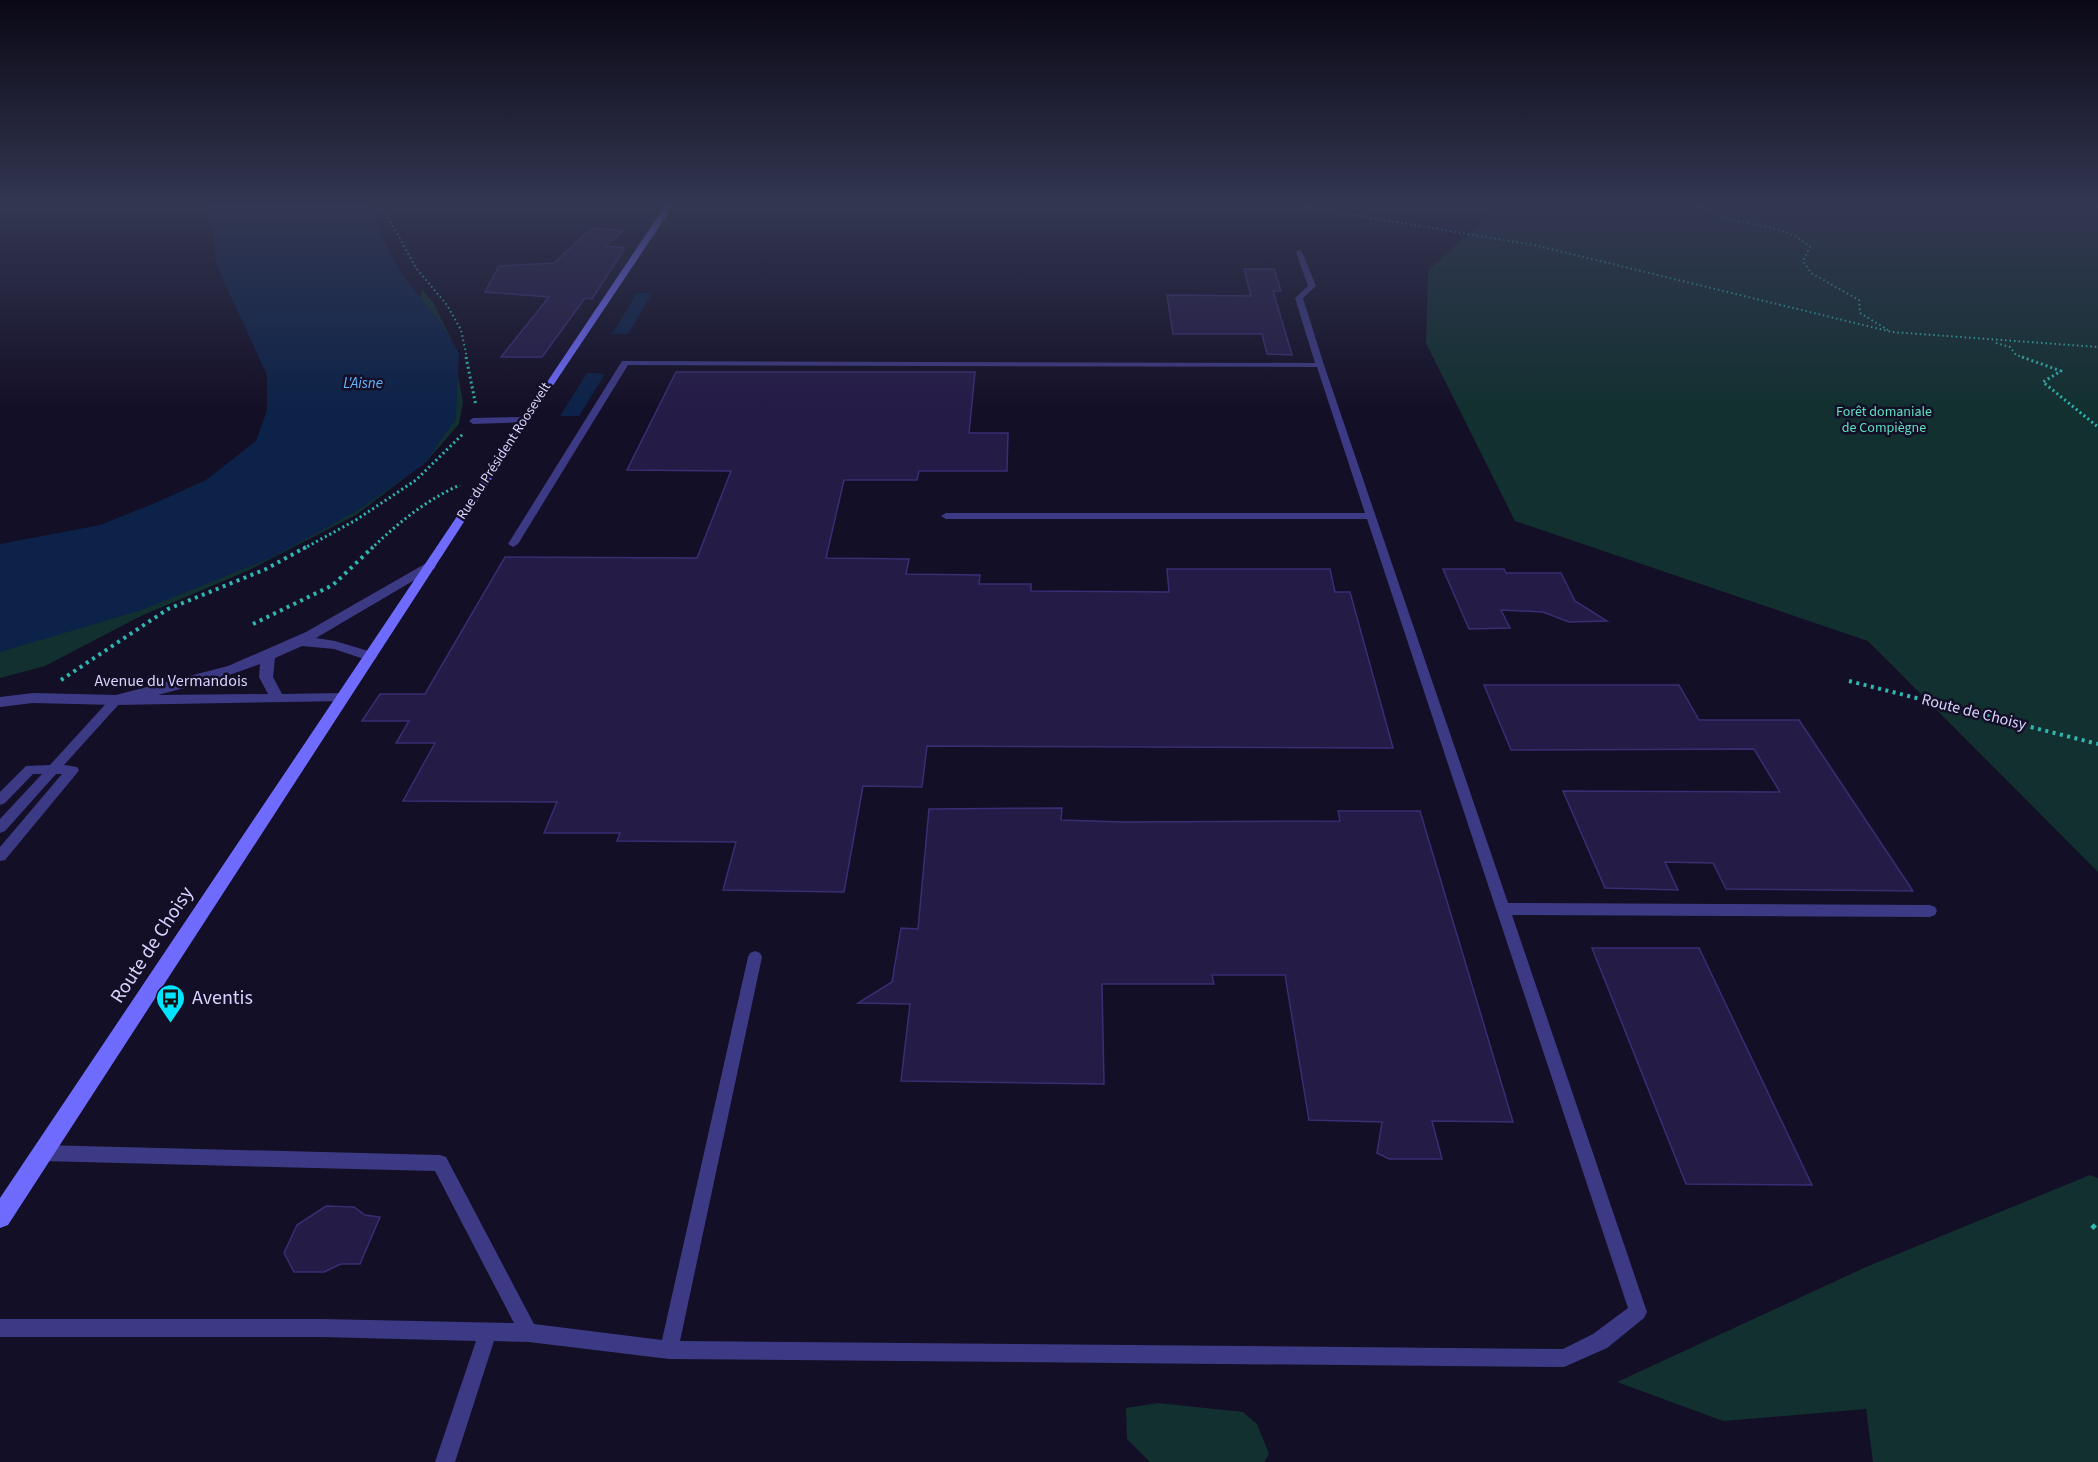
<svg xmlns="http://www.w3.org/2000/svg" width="2098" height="1462" viewBox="0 0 2098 1462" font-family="'Source Sans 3',sans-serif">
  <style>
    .green { fill: #12302f }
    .water { fill: #0c2248 }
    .building { fill: #241b47; stroke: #3b2d73; stroke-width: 1.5 }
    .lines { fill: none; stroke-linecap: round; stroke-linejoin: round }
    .path-far3 { stroke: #2fb8b0; stroke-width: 2; stroke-dasharray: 1.5 3; stroke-linecap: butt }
    .path-far2 { stroke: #2fb8b0; stroke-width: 3; stroke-dasharray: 2 3; stroke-linecap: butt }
    .path-far1 { stroke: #2fb8b0; stroke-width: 4; stroke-dasharray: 3 4.5; stroke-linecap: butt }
    .path { stroke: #2fb8b0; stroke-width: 5; stroke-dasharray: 4.5 7; stroke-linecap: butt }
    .lane { fill: #3d3a85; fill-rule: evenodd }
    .street { fill: #3d3a85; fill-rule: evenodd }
    .secondary { fill: #6f6bff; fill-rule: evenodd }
    .labels { text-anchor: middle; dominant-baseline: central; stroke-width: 5; stroke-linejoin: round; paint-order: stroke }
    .far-park-label { font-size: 14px; fill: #5fe0c0; stroke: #130f26 }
    .far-street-label { font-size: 14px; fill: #d9d4ff; stroke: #130f26 }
    .far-water-label { font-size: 15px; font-style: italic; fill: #62b6ff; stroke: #130f26 }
    .street-label { font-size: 16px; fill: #d9d4ff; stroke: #130f26 }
    .near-street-label { font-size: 20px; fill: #d9d4ff; stroke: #130f26 }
    .near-poi-label { font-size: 20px; fill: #d9d4ff; stroke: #130f26; text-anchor: start }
  </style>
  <rect width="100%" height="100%" fill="#130f26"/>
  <path class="green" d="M1447,206H1530L1549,210H1588L1589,206H2098V872L1868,641L1515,521L1426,343L1428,270L1492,213Z
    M422,289L434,304L451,339L463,402L459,424L426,462L356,515L247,571L141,616L45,666L0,678V643L436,331L420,298Z
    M2090,1175L2098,1178V1462H1873L1866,1409L1723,1421L1617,1382L1866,1267Z
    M1158,1403L1243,1412L1257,1424L1269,1454L1264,1462H1150L1127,1439L1126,1408Z"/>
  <path class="water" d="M205,206H371L376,211L378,231L402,275L441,323L459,353L456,419L424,464L357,511L271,558L142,610L0,652V544L100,525L155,503L206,480L256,441L267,410V375L216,264L214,234Z
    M637,293H652L628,334H612Z
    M587,373L605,374L579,416H560Z"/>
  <path class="building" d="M592,228L623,231L605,246L625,248L592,299L585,298L542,357H501L549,297L485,292L499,266L554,263Z
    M1244,269H1274L1281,291H1273L1292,355L1267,354L1262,334H1173L1167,295L1251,296Z
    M676,372H975L969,433H1008L1007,471H919L917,480H844L826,558L909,559L906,574L980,575L979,584H1031V591L1169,592L1167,569H1330L1335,592H1350L1393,748L927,746L922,787L863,786L844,892L723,890L736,842L617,841L620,833H544L557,802L403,801L435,743H396L409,721H362L380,694H425L505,557L697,558L731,471L627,470Z
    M1443,569H1504L1506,573H1561L1575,601L1607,621L1569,622L1543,612L1501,610L1510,628L1469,629Z
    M1484,685H1679L1699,720H1799L1913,891L1726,889L1713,863L1665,862L1678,890L1605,888L1563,791L1780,792L1754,749L1511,750Z
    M1062,808L1061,820L1124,822L1340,821L1338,811H1420L1513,1122L1432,1121L1442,1159H1389L1377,1153L1382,1122L1309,1120L1285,975H1212L1214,984H1102L1104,1084L901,1081L910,1004L858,1003L892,982L901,928L918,929L929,809Z
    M1592,948H1699L1812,1185L1686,1184Z
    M326,1206L354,1207L365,1215L380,1217L360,1264H341L324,1272H294L284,1253L297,1225Z"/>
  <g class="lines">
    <path class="path-far3" d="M382,206L416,268L447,305L461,330L467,358
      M1299,206L1534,245L1892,332L2098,347
      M1701,206C1733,229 1781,219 1810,247L1803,261L1811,273L1859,300L1860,313L1888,330
      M1996,343L2010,347L2016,355L2026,358"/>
    <path class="path-far2" d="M466,357L476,406
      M2022,357L2061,371L2043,382L2098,427
      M303,549L356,520L416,480L464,433
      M371,549C398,523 426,500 460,485"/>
    <path class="path-far1" d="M253,624L333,585L373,547
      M61,680L168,609L266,569L306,547
      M1849,681L2098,744"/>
    <path class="path" d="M2092,1225L2098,1231"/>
    <path class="lane" d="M1299,250L1302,252L1316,286L1303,298L1324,365L1508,903L1930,905L1935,907L1937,911L1935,915L1930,917L1512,915L1647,1312L1644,1318L1607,1348L1564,1367L669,1359L529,1342L494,1341L455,1462H435L476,1341L322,1337H0V1319H322L514,1323L435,1171L42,1161L36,1159L34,1153L36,1147L42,1145L440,1155L446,1157L534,1324L662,1340L748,957L750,953L755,951L760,953L762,957L680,1341L1563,1349L1593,1334L1628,1308L1367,519H946L941,516L946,513H1365L1317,367L628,365L518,544L513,547L508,544L622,361L1315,363L1295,298L1308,286L1296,252Z
      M525,417L528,418V422L473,424L469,421L473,418Z
      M116,696L122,700L120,703L64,765L77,767L79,770L77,773L5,860L0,861V847L62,774H56L5,831L0,833V819L42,774H33L5,803L0,805V792L26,766L50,765L112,697Z"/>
    <path class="street" d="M430,561L435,562L436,565L435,568L316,638L335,641L375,653L377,656L375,659L370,661L334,649L302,646L275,658L273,677L282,694L342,693L349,698L347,701L116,705L33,703L0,707V697L33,693L116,695L228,666L306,632ZM260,664L259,677L268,694L158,695L218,679Z"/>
    <path class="secondary" d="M665,206H673L530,420L8,1225L0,1228V1198Z"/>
  </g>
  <linearGradient id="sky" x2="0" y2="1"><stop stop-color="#0a0815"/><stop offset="0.5" stop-color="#333752"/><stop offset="1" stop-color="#333752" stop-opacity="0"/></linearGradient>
  <rect width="2098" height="411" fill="url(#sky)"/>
  <defs>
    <symbol id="bus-pin" viewBox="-11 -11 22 30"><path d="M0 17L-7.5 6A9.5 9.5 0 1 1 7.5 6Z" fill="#00e5ff" stroke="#130f26"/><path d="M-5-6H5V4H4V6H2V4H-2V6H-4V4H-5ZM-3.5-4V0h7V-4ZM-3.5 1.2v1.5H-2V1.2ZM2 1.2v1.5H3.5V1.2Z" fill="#111"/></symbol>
  </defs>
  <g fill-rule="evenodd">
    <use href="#bus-pin" x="154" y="982" width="33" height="45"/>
  </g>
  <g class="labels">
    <g class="far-park-label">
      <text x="1884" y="412">Forêt domaniale<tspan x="1884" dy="16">de Compiègne</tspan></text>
    </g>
    <g class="far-street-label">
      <text transform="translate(504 451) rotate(-57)">Rue du Président Roosevelt</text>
    </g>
    <g class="far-water-label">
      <text x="363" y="383">L'Aisne</text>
    </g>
    <g class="street-label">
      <text x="171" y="681">Avenue du Vermandois</text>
      <text transform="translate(1974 712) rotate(14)">Route de Choisy</text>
    </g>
    <g class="near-street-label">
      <text transform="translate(152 945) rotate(-57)">Route de Choisy</text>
    </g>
    <g class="near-poi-label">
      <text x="192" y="998">Aventis</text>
    </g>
  </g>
</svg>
